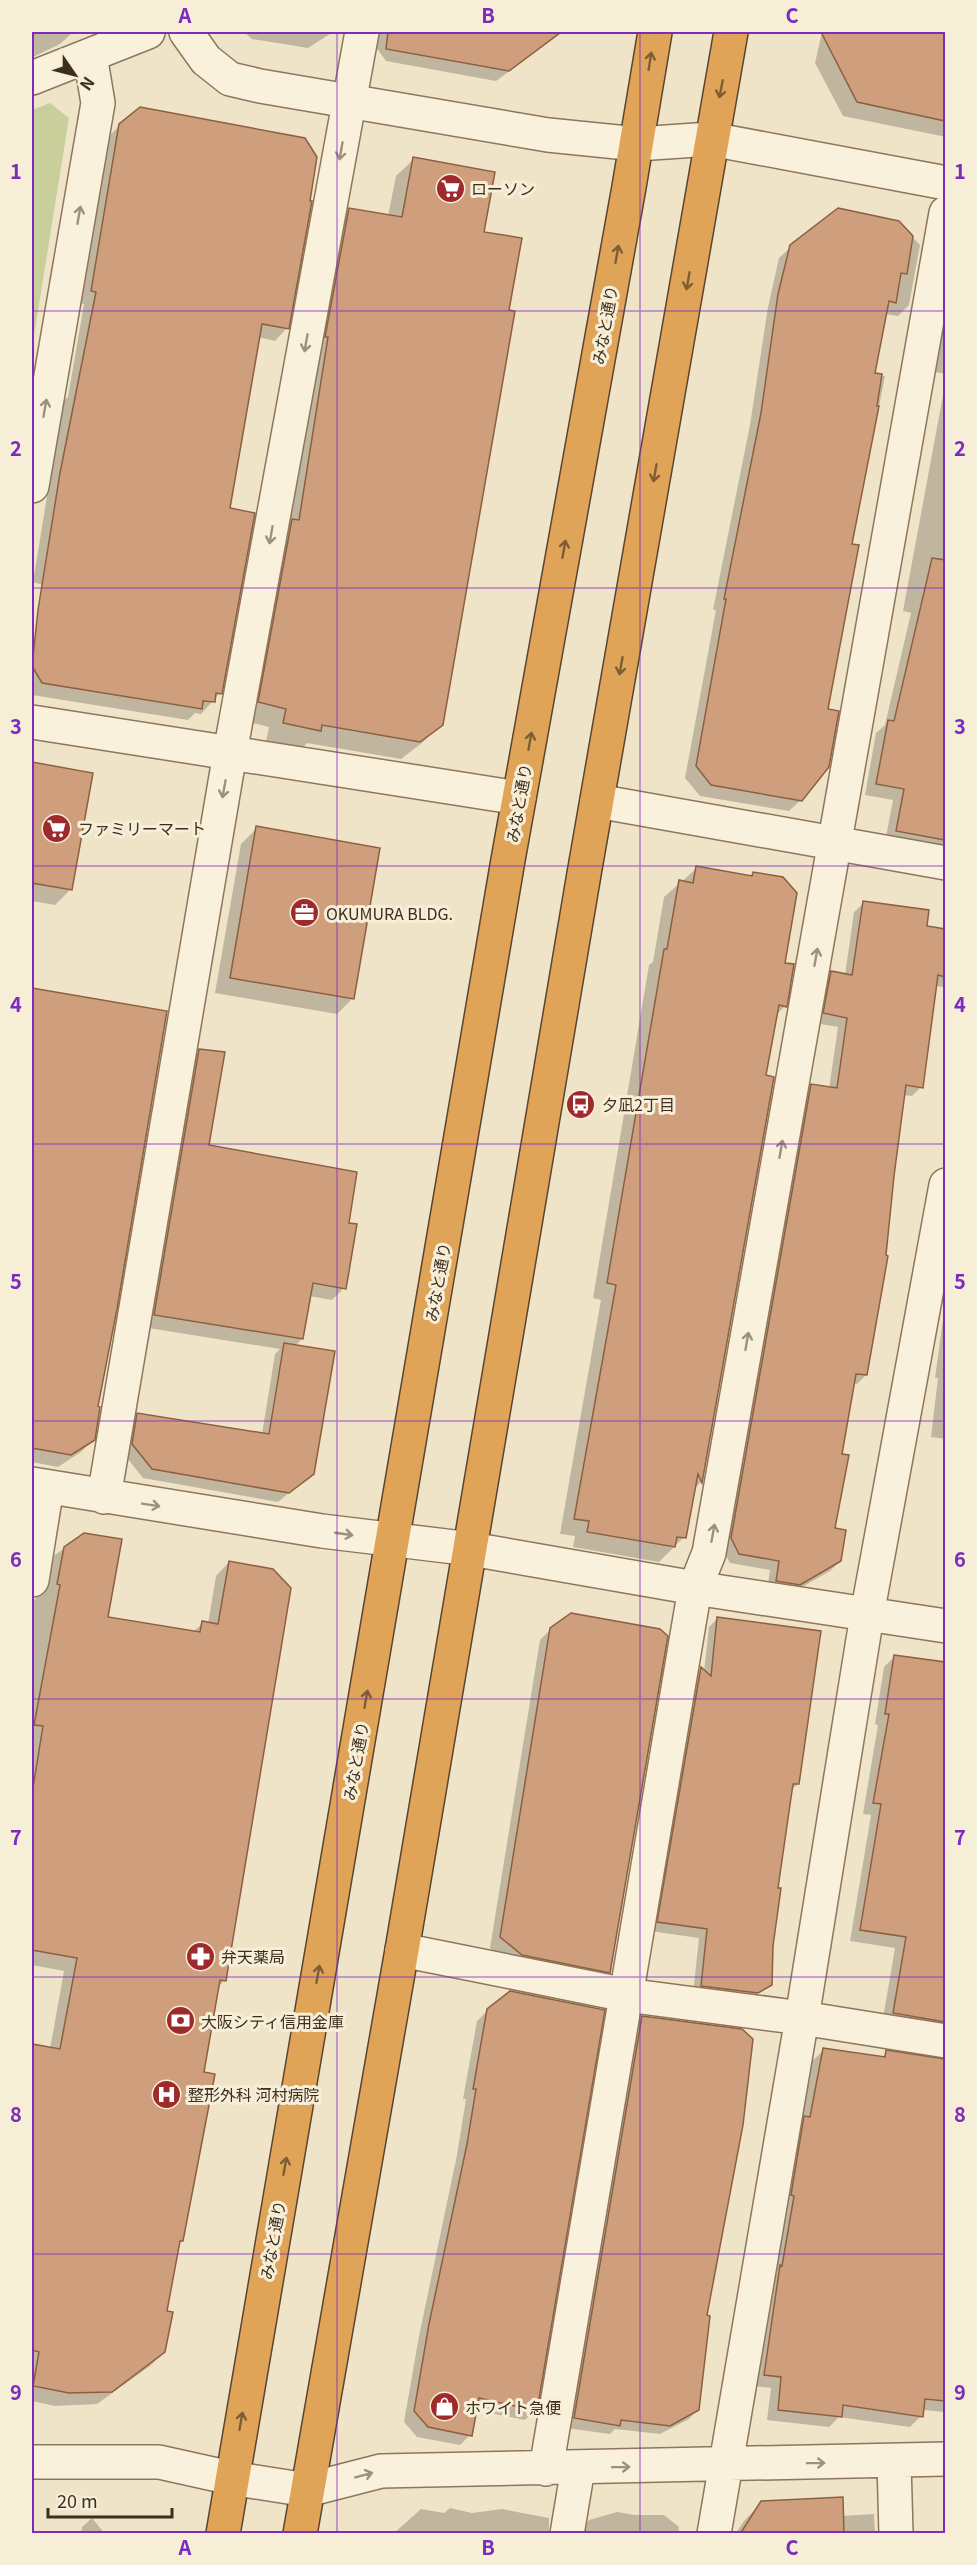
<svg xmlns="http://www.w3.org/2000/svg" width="977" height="2565" viewBox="0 0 977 2565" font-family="Georgia,'Noto Sans JP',serif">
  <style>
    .green { fill: #c9cf9b }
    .shadow { fill: #0003 }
    .building { fill: #cf9f7d; stroke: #8d5f41; stroke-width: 1.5 }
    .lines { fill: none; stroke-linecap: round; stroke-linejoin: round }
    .minor-casing { stroke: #8d765c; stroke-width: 36 }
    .highway-casing { stroke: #5b4430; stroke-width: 36 }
    .minor { stroke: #faf1dc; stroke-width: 33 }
    .highway { stroke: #e0a458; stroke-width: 33 }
    .oneway { stroke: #7e5d36 }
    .oneway2 { stroke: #9c907e }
    .grid { fill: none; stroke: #7b2cbf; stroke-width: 1.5; stroke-opacity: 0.55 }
    .labels { text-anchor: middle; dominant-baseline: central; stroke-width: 6; stroke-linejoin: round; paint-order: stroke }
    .poi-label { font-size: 16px; fill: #3d2e20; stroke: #f7eed8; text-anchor: start }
    .street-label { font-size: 16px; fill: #3d2e20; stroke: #f7eed8 }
    .neatline { fill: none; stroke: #7b2cbf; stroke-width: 2 }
    .grid-label { font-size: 20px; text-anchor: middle; font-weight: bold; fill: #7b2cbf }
  </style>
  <rect width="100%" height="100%" fill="#f0e4c8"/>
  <path class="green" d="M50,103L69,118L32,348V110Z"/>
  <path class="shadow" d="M32,32H73L60,44L33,57Z
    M244,32H333L308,48L252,39Z
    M365,32H563L496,81L386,61Z
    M822,32H946V137L843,116L815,63Z
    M120,125L287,328L275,341L258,337L229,510L220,693L201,714L195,713L188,720L32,695V665L46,586L33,582L57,435L64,400L68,397L84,304L79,303L107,138Z
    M414,159L482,233L442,724L423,742L401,759L307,743L302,748L266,741L269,727L241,720L331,227L349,209L388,216L396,176Z
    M898,222L920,245L909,305L898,316L885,314L873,374L885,376L801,800L789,811L700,796L685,778L716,610H713L750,425L768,307L779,258L791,247Z
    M945,272L946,374L935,372L943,326L936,325Z
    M946,379V853L885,842L893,800L865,795L876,733L885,725L911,613L903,611Z
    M32,764L91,774L71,889L55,905L32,901Z
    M257,828L353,998L337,1014L215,993L241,844Z
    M697,868L749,877L753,873L783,964L785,1006L775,1016L764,1077L772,1078L701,1482L693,1490L684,1537L659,1562L573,1547L575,1536L560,1534L601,1300L593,1298L649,965L653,962L664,897Z
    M864,903L925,927L946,930V984L943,987L935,986L921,1087L912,1096L903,1095L866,1375L857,1384L852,1383L840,1455L834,1530L840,1561L830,1571L790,1594L767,1590L770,1570L730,1563L722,1548L802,1095L812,1085L829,1089L838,1027L815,1023L822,982L832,972L845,975L854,912Z
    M32,989L165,1013L96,1408L93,1440L81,1452L58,1467L32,1462Z
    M199,1050L207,1147L347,1224L344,1288L332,1300L309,1296L302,1339L295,1346L312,1474L278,1502L143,1478L123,1453L128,1424L138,1414L262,1434L275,1354L280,1349L142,1327L187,1063Z
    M945,1305L946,1304V1439L931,1437L938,1378H935Z
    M85,1535L106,1618L193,1632L203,1623L208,1624L216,1576L229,1562L224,1981L218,1987L202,2073L182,2241L178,2244L165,2312L164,2352L150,2366L97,2404L55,2406L32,2401V2046L50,2049L64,1971L32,1965V1600L36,1599L43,1568L56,1554Z
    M717,1619L798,1784L791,1790L777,1889L770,1984L748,2001L693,1994L699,1938L650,1931L692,1677L701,1669L704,1672L709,1627Z
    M551,1629L609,1972L598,1983L511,1965L490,1948L540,1640Z
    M895,1656L946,1664V2037L882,2024L895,1948L850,1941L871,1815L863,1814L878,1725L875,1724L884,1667Z
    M488,2010L535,2410L525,2420L475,2410L470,2435L460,2445L417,2437L404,2422L419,2336L457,2155L466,2099H463L477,2021Z
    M642,2018L697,2410L689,2419L660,2434L615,2429L610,2434L566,2428L634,2026Z
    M824,2050L881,2058L887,2052L946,2061V2412L922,2410L921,2416L910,2427L839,2417L829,2427L767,2420L771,2388L754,2386L812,2061Z
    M762,2502L842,2516L874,2514L875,2534H735L744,2521Z
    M450,2508L472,2513L502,2509L549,2518V2534H393L421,2509L444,2513Z
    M617,2512L635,2515H664L679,2527L678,2534H576L589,2520Z
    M92,2518L105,2534H81L82,2527Z"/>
  <path class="building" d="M388,32H561L509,71L386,49Z
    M821,32H945V121L857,102Z
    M140,107L305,138L317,157L310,201H312L289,329L262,324L230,508L255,513L222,694L216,693L215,702L203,701L202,709L42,683L32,666L38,610L60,473L96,292L91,291L119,124Z
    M413,157L495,172L484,232L522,238L509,310L515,311L443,725L420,742L322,725L321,731L283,723L286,709L258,702L292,519L299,520L328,337H325L349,208L402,217Z
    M838,208L899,221L913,236L907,274L901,273L896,303L889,301L875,373L882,374L877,406H879L852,544L859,545L828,709L839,711L829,767L802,801L711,785L696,766L726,599H724L761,413L778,294L790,245Z
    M932,558L945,560V840L896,831L904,789L876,784L888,720L894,721Z
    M32,762L93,773L72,890L32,883Z
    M256,826L380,848L354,999L230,978Z
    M696,866L752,876L753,872L783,877L797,893L785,963L794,964L787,1007L779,1005L766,1075L774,1077L702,1483L698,1474L686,1538L677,1537L675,1547L587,1532L589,1521L574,1519L616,1285L607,1283L664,949H667L679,880L693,883Z
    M863,901L929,910L927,926L945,929V977L938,975L923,1088L906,1085L894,1176L886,1255L888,1256L867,1375L856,1374L842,1454L849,1455L835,1528L846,1530L841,1561L800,1585L776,1581L779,1561L739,1554L731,1538L811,1084L837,1088L847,1018L823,1013L831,971L852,975Z
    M32,988L167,1011L117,1309L98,1406L100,1407L95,1440L71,1455L32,1448Z
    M199,1049L225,1052L209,1145L357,1172L349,1223L357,1224L346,1289L313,1283L303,1339L154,1315Z
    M284,1343L335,1351L314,1474L289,1493L152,1469L132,1444L137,1413L269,1434Z
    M84,1533L122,1539L108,1617L200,1632L202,1621L218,1624L229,1561L273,1569L291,1588L226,1981L220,1980L204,2072L215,2074L183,2241H180L167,2311L173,2312L165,2352L112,2392L69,2393L33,2386L39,2352L32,2350V2044L60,2049L77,1958L32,1950V1794L43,1726L34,1725L60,1585L57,1584L64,1547Z
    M571,1613L660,1629L668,1636L610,1973L522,1955L500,1937L550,1628Z
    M717,1617L821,1631L799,1784H793L778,1888H781L773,1946L772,1985L758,1993L701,1986L707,1929L657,1922L701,1667L711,1676Z
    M894,1655L945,1662V2022L893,2013L906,1937L860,1930L881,1804L873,1803L889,1714H885Z
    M510,1991L605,2010L537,2411L479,2398L472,2436L428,2427L414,2411L429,2324L467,2144L476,2089H473L487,2009Z
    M642,2016L742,2029L753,2039L743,2125L707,2315L710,2316L699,2410L670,2426L621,2420L620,2426L574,2418Z
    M823,2048L885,2057L886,2050L945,2059V2401L925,2399L923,2417L843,2405L842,2417L778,2410L781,2377L764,2375L780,2265L782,2266L794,2196L791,2195L804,2116L810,2117Z
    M843,2497L844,2534H740L761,2501Z"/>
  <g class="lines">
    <defs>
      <path id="minor" d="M186,32L206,60L230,79L260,86L548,135L637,144L711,139L946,183
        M32,78L148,32
        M32,486L98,103L90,55
        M32,722L519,798
        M597,801L946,863
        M32,1484L322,1531L471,1549L695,1588L946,1626
        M104,1497L230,753L362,32
        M32,1580L47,1487
        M402,1950L626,1995L802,2018L946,2041
        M32,2462H159L231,2478L307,2490L381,2471L946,2459
        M894,2462L896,2534
        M546,2469L695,1588L709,1553L946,213
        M567,2534L578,2468
        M714,2534L802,2018L867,1615L946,1185"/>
      <path id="highway" d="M223,2534L508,860L629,187L655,32
        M300,2534L402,1950L584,874L731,32"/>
    </defs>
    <use href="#minor" class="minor-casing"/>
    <use href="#highway" class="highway-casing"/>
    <use href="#minor" class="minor"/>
    <use href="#highway" class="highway"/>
  </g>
  <defs><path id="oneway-shaft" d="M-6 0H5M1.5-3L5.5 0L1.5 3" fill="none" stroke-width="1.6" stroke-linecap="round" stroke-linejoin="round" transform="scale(1.5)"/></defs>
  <g class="oneway">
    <use href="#oneway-shaft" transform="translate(650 61) rotate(-81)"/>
    <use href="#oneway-shaft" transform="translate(721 89) rotate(101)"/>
    <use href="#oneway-shaft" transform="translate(617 254) rotate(-80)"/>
    <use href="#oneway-shaft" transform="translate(688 281) rotate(100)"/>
    <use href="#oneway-shaft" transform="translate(655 473) rotate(100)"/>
    <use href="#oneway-shaft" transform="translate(564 549) rotate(-80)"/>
    <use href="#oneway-shaft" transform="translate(621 666) rotate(100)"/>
    <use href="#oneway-shaft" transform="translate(530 741) rotate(-80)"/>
    <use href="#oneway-shaft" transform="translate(366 1699) rotate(-80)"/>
    <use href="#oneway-shaft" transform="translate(318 1974) rotate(-80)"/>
    <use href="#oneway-shaft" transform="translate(285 2166) rotate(-80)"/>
    <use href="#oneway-shaft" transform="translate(241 2421) rotate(-80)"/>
  </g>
  <g class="oneway2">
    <use href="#oneway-shaft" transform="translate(341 151) rotate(100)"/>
    <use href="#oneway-shaft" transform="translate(79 215) rotate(-80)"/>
    <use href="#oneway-shaft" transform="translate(306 343) rotate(100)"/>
    <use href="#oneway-shaft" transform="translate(45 408) rotate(-80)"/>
    <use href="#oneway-shaft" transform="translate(271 535) rotate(100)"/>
    <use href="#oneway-shaft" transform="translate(224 789) rotate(100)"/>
    <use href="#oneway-shaft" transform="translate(816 957) rotate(-80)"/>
    <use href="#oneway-shaft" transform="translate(781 1149) rotate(-80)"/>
    <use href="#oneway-shaft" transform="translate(747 1341) rotate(-80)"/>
    <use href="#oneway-shaft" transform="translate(151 1505) rotate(9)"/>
    <use href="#oneway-shaft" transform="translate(713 1533) rotate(-80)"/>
    <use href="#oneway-shaft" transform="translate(344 1534) rotate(8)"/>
    <use href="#oneway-shaft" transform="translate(816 2463) rotate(-1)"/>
    <use href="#oneway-shaft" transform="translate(621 2467) rotate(-1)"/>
    <use href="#oneway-shaft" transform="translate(364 2475) rotate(-15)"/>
  </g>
  <path class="grid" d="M337,32V2534M640,32V2534M32,311H946M32,588H946M32,866H946M32,1144H946M32,1421H946M32,1699H946M32,1977H946M32,2254H946"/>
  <defs>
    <symbol id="supermarket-disc" viewBox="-11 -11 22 22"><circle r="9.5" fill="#9e2a2b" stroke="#f7eed8"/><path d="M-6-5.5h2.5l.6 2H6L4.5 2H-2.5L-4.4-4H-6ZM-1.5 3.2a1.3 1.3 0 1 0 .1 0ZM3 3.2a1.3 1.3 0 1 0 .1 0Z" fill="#fff"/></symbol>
    <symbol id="office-disc" viewBox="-11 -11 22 22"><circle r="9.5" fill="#9e2a2b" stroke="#f7eed8"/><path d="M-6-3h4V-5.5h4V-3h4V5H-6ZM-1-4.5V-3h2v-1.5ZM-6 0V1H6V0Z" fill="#fff"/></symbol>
    <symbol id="bus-disc" viewBox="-11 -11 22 22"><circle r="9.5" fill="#9e2a2b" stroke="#f7eed8"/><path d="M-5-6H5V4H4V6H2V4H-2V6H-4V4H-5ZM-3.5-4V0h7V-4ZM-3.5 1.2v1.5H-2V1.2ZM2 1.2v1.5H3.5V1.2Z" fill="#fff"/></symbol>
    <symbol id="pharmacy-disc" viewBox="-11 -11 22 22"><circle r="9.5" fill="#9e2a2b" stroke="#f7eed8"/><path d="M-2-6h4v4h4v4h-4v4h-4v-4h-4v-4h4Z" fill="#fff"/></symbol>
    <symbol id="bank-disc" viewBox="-11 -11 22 22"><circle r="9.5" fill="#9e2a2b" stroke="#f7eed8"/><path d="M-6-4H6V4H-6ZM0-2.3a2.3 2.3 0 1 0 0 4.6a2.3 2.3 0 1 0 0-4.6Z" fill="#fff"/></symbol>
    <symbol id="hospital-disc" viewBox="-11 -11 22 22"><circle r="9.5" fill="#9e2a2b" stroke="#f7eed8"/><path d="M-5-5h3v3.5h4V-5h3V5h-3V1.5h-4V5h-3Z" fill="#fff"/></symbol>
    <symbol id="shop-disc" viewBox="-11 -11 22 22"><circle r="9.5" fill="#9e2a2b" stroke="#f7eed8"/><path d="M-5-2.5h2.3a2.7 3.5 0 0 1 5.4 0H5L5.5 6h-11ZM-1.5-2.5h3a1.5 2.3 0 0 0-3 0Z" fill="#fff"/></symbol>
  </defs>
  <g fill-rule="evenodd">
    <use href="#supermarket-disc" x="434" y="172" width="33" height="33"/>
    <use href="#supermarket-disc" x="40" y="812" width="33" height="33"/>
    <use href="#office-disc" x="288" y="896" width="33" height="33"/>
    <use href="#bus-disc" x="564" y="1088" width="33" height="33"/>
    <use href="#pharmacy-disc" x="184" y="1940" width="33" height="33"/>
    <use href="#bank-disc" x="164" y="2004" width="33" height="33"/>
    <use href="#hospital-disc" x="150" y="2078" width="33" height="33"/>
    <use href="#shop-disc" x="428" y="2390" width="33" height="33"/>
  </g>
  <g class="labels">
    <g class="poi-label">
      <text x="471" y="188">ローソン</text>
      <text x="78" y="828">ファミリーマート</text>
      <text x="326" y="913">OKUMURA BLDG.</text>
      <text x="602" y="1104">夕凪2丁目</text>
      <text x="221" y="1956">弁天薬局</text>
      <text x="201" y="2021">大阪シティ信用金庫</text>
      <text x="188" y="2094">整形外科 河村病院</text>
      <text x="465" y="2407">ホワイト急便</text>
    </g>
    <g class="street-label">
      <text transform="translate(604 325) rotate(-80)">みなと通り</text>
      <text transform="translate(518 803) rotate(-80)">みなと通り</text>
      <text transform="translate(437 1282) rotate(-80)">みなと通り</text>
      <text transform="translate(355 1761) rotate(-80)">みなと通り</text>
      <text transform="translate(272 2240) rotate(-80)">みなと通り</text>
    </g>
  </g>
  <rect width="977" height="2565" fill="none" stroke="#f7eed8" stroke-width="66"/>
  <g transform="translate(75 75) rotate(125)" stroke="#f7eed8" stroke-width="4.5" paint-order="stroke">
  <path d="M0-4.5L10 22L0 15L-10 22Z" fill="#3d2e20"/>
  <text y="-9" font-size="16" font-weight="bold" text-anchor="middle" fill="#3d2e20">N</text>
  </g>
  <path d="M48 2508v9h124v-9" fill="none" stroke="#3d2e20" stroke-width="3"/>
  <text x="57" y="2508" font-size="18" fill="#3d2e20" stroke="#f7eed8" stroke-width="4.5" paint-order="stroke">20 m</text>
  <rect x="33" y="33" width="911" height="2499" class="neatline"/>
  <g class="grid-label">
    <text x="185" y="23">A</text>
    <text x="488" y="23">B</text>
    <text x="792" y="23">C</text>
    <text x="16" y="179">1</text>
    <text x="960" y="179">1</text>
    <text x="16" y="456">2</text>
    <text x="960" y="456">2</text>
    <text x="16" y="734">3</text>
    <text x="960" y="734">3</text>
    <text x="16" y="1012">4</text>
    <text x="960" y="1012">4</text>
    <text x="16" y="1289">5</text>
    <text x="960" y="1289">5</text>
    <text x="16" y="1567">6</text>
    <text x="960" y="1567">6</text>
    <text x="16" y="1845">7</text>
    <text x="960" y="1845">7</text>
    <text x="16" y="2122">8</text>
    <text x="960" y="2122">8</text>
    <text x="16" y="2400">9</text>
    <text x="960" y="2400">9</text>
    <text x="185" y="2555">A</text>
    <text x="488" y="2555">B</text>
    <text x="792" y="2555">C</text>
  </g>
</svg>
